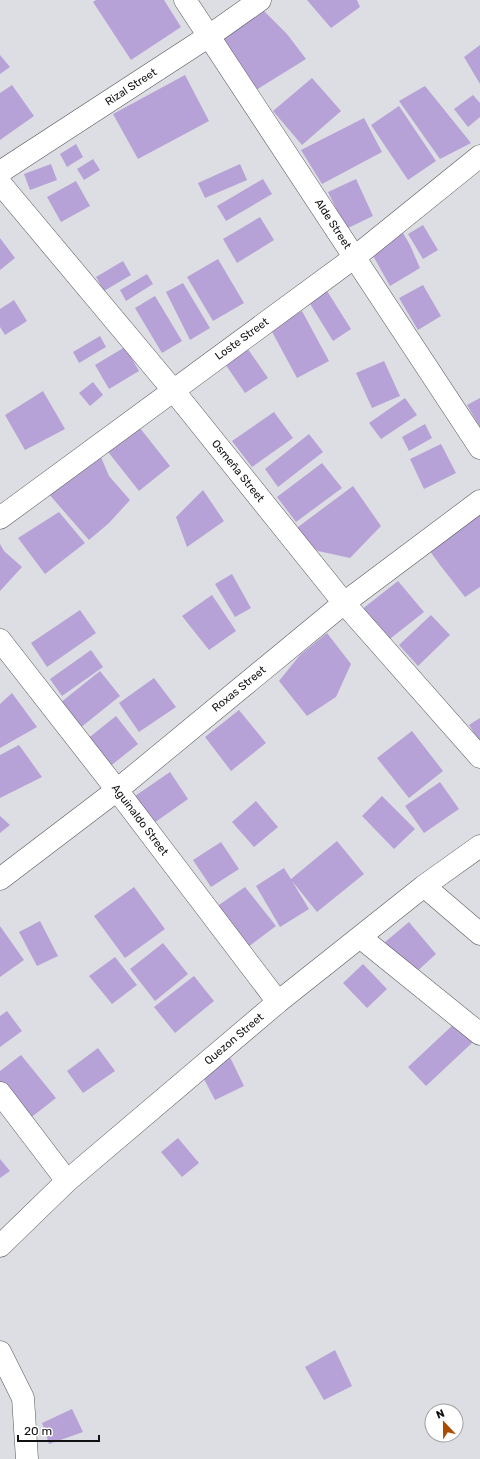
<svg xmlns="http://www.w3.org/2000/svg" width="480" height="1459" viewBox="0 0 480 1459" font-family="Rubik,sans-serif">
  <style>
    .building { fill: #b6a2d6 }
    .lines { fill: none; stroke-linecap: round; stroke-linejoin: round }
    .minor-casing { stroke: #57585c; stroke-width: 23 }
    .minor { stroke: #fff; stroke-width: 22 }
    .labels { text-anchor: middle; dominant-baseline: central; stroke-width: 3.5; stroke-linejoin: round; paint-order: stroke }
    .street-label { font-size: 11px; fill: #111113; stroke: #fff }
  </style>
  <rect width="100%" height="100%" fill="#dddee3"/>
  <path class="building" d="M96,0H164L181,27L131,60L93,2Z
    M307,0H357L360,7L331,28Z
    M263,10L287,34L306,59L248,95L214,42Z
    M480,45V84L464,57Z
    M0,55L10,67L0,74Z
    M185,75L209,121L138,159L113,114Z
    M312,78L341,111L302,145L273,111Z
    M12,85L34,116L0,140V93Z
    M425,86L471,143L440,159L399,101Z
    M473,95L480,103V117L468,127L454,109Z
    M399,106L436,161L408,180L371,125Z
    M364,118L382,152L322,184L301,150Z
    M76,144L83,157L67,167L60,154Z
    M93,159L100,170L84,180L77,169Z
    M51,164L57,180L30,190L24,174Z
    M240,164L247,180L205,198L198,183Z
    M263,179L272,194L226,221L217,206Z
    M356,179L373,216L346,229L328,192Z
    M76,181L90,206L61,222L47,197Z
    M260,217L274,240L237,263L223,239Z
    M423,225L438,250L423,259L408,234Z
    M400,228L410,245L420,268L390,286L367,245Z
    M0,238L15,258L0,270Z
    M218,259L244,303L213,321L187,277Z
    M123,261L131,275L104,291L96,277Z
    M147,274L153,284L126,301L120,290Z
    M183,283L210,328L190,340L166,292Z
    M322,283L351,329L333,341L304,294Z
    M423,285L441,316L418,330L399,298Z
    M155,296L182,341L162,353L135,308Z
    M14,300L27,321L5,335L0,327V309Z
    M302,311L329,361L297,378L270,328Z
    M100,336L106,347L79,363L73,352Z
    M243,342L268,378L245,393L221,358Z
    M125,347L139,371L109,389L95,365Z
    M384,361L400,396L372,408L356,373Z
    M93,382L103,395L90,406L79,393Z
    M43,391L65,429L25,450L5,415Z
    M405,398L417,415L381,439L369,423Z
    M480,398V427L467,405Z
    M274,412L293,438L252,467L232,441Z
    M136,423L170,466L139,491L105,448Z
    M425,424L432,438L409,451L402,437Z
    M309,434L323,452L278,487L265,469Z
    M441,444L456,473L424,489L410,459Z
    M98,450L109,476L130,500L109,523L89,540L48,493Z
    M322,463L342,488L296,522L277,497Z
    M353,486L381,526L350,558L318,551L294,530Z
    M203,490L224,521L187,547L176,517Z
    M59,512L85,543L45,574L18,538Z
    M480,514V587L465,597L440,565L427,547Z
    M0,544L4,551L22,567L0,591Z
    M232,574L251,608L235,617L215,584Z
    M398,581L424,612L386,642L361,610Z
    M212,595L236,631L209,650L182,616Z
    M80,610L96,633L47,667L31,643Z
    M431,615L450,635L418,666L399,645Z
    M327,633L351,664L336,697L307,716L279,681L300,655Z
    M91,650L103,667L62,696L50,679Z
    M100,671L120,696L80,728L60,703Z
    M154,678L176,707L139,732L119,703Z
    M12,693L37,727L0,748V704Z
    M239,710L266,743L231,771L205,737Z
    M116,716L138,744L108,768L86,740Z
    M480,718V742L469,725Z
    M412,731L443,771L409,798L377,758Z
    M19,745L42,777L0,798V755Z
    M170,772L188,799L154,823L135,796Z
    M440,782L459,809L424,833L405,806Z
    M382,796L415,829L394,849L362,816Z
    M256,801L278,827L254,847L232,822Z
    M0,816L10,825L0,833Z
    M337,841L364,874L317,912L292,881L309,909L280,927L256,886L284,868L291,879Z
    M221,842L239,869L211,887L193,860Z
    M134,887L165,929L125,958L94,916Z
    M245,887L276,926L244,950L213,909Z
    M40,921L58,956L37,966L19,932Z
    M409,922L436,954L413,975L385,942Z
    M0,926L24,960L0,977Z
    M163,943L188,974L155,1001L130,969Z
    M115,957L137,985L112,1004L89,976Z
    M363,964L387,989L367,1008L343,983Z
    M194,976L214,1001L175,1033L154,1007Z
    M7,1011L22,1031L0,1047V1016Z
    M455,1023L473,1042L426,1086L408,1067Z
    M225,1047L244,1086L215,1100L195,1062Z
    M98,1048L115,1071L83,1093L67,1071Z
    M21,1055L56,1098L29,1119L0,1083V1071Z
    M178,1138L199,1163L182,1177L161,1152Z
    M0,1159L10,1171L0,1178Z
    M335,1350L352,1386L324,1400L305,1367Z
    M72,1409L83,1432L49,1444L42,1423Z"/>
  <g class="lines">
    <defs>
      <path id="minor" d="M185,0L480,448
        M0,172L209,36L260,0
        M0,183L173,390L344,603L480,757
        M0,518L355,257L480,156
        M0,640L117,790L278,1002
        M0,879L117,790L344,603L480,501
        M424,886L480,934
        M360,937L480,1034
        M0,1093L67,1181
        M0,1246L67,1181L278,1002L424,886L480,846
        M0,1352L23,1398L27,1459"/>
    </defs>
    <use href="#minor" class="minor-casing"/>
    <use href="#minor" class="minor"/>
  </g>
  <g class="labels">
    <g class="street-label">
      <text transform="translate(131 87) rotate(-33)">Rizal Street</text>
      <text transform="translate(333 224) rotate(57)">Alde Street</text>
      <text transform="translate(242 339) rotate(-36)">Loste Street</text>
      <text transform="translate(238 471) rotate(51)">Osmeña Street</text>
      <text transform="translate(239 689) rotate(-39)">Roxas Street</text>
      <text transform="translate(140 820) rotate(53)">Aguinaldo Street</text>
      <text transform="translate(234 1039) rotate(-40)">Quezon Street</text>
    </g>
  </g>
  <g transform="translate(444 1423) rotate(338)"><circle r="19" fill="#ffffff" stroke="#a0a0a1"/>
  <path d="M0-3L7 15L0 10L-7 15Z" fill="#aa4b00"/>
  <text y="-6" font-size="11" font-weight="bold" text-anchor="middle" fill="#111113">N</text>
  </g>
  <path d="M18 1435v6h81v-6" fill="none" stroke="#111113" stroke-width="2"/>
  <text x="24" y="1435" font-size="12" fill="#111113" stroke="#ffffff" stroke-width="3" paint-order="stroke">20 m</text>
</svg>
